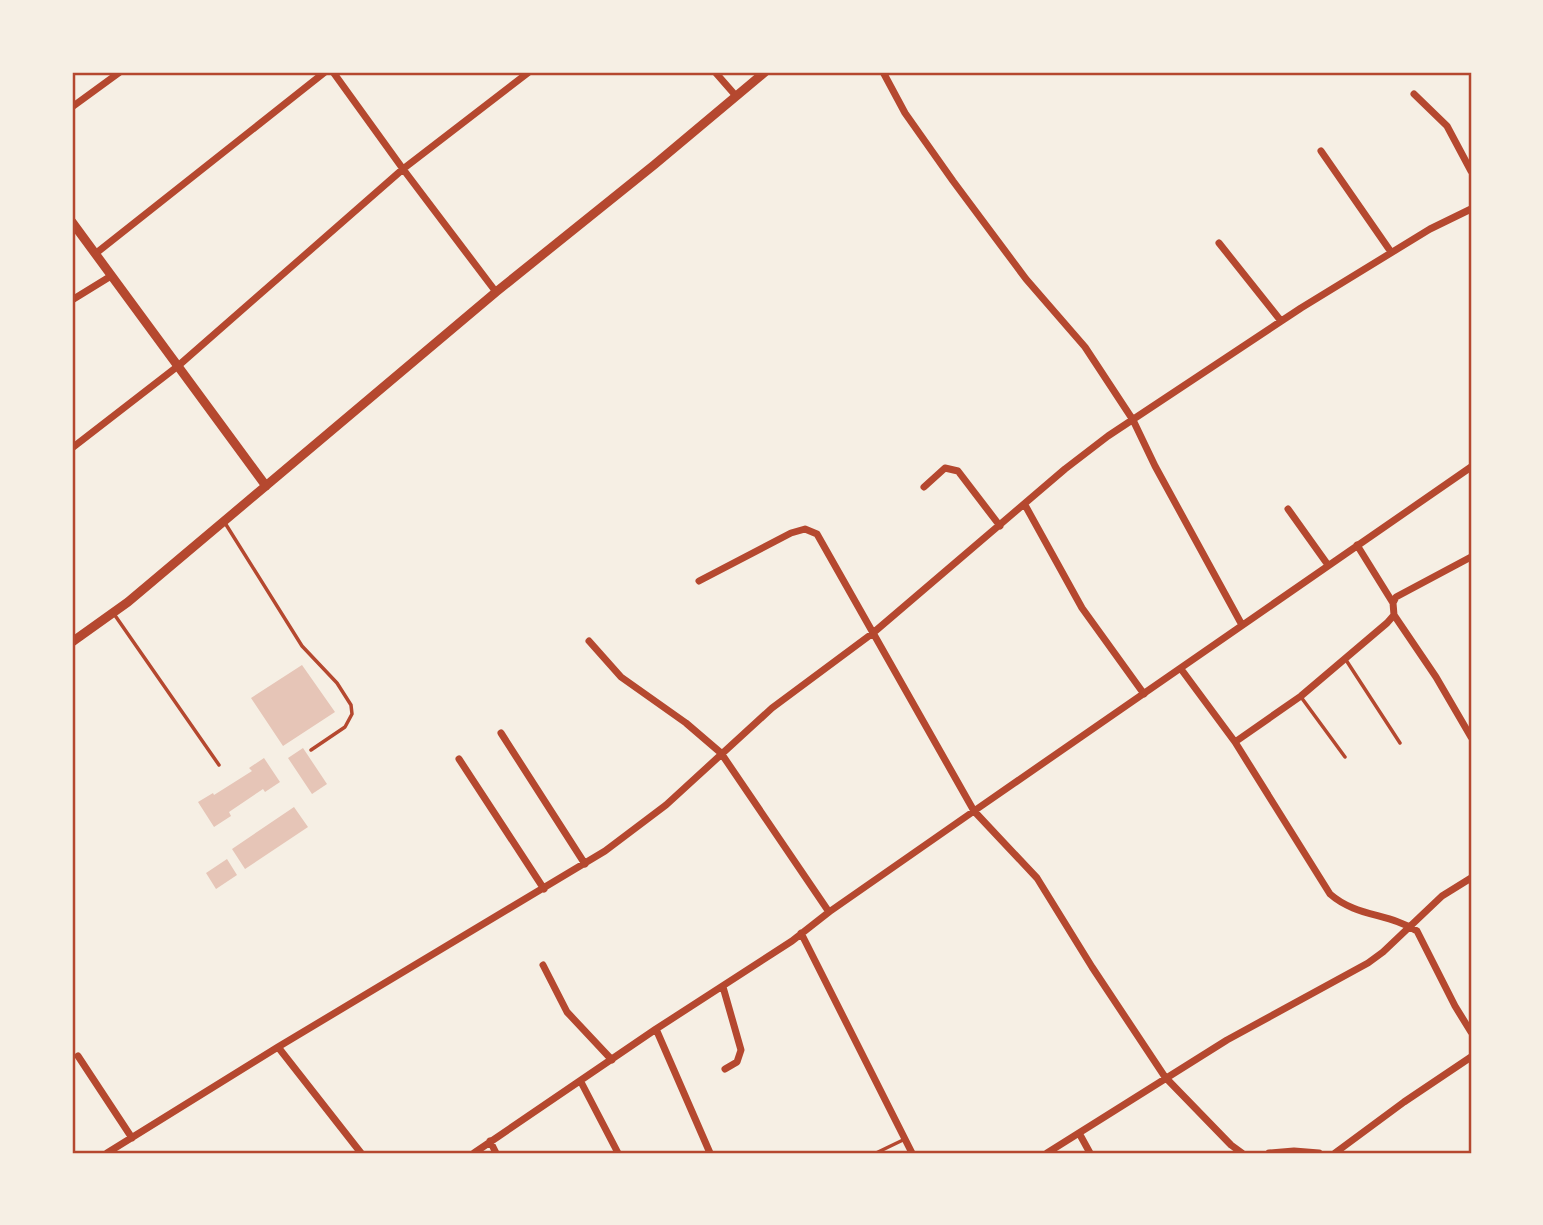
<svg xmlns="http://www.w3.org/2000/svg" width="1543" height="1225" viewBox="0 0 1543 1225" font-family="Overpass,sans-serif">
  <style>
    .building { fill: #e6c5b7 }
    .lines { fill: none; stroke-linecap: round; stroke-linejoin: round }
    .service { stroke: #b5482f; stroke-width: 3.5 }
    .minor { stroke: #b5482f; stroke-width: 7 }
    .tertiary { stroke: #b5482f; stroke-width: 9 }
    .neatline { fill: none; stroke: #b5482f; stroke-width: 2.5 }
  </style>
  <rect width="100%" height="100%" fill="#f6efe4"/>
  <path class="building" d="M302,665L335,712L283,746L251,698Z
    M303,748L327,784L312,794L288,758Z
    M264,758L280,782L265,792L263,789L229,812L231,816L214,827L198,802L213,793L214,795L252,771L249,768Z
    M294,807L308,827L245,869L232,849Z
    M227,859L237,875L216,889L206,873Z"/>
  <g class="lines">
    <path class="service" d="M225,523L302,646L337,683L351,705L352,714L345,727L311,750
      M114,614L219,765
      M1346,660L1400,743
      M1301,697L1345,757
      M876,1153L903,1140"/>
    <path class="minor" d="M333,72L403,169L496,292
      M715,72L736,96
      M883,72L905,113L953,181L1026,279L1085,347L1133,420L1155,466L1242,625
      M1414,94L1447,126L1471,171
      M72,107L120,72
      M1321,151L1391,252
      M1219,243L1281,321
      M95,254L325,72
      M72,300L111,276
      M72,448L178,366L403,169L529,72
      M924,487L945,468L958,471L1000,526
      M1025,505L1082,608L1144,694
      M1288,509L1328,565
      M1357,545L1393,603
      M699,581L791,533L805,529L817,534L974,811L1037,878L1092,967L1165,1077L1231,1145L1242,1153
      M1394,615L1436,677L1471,737
      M589,641L621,677L686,723L721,753L829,912
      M1181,669L1235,742L1330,894C1356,917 1389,913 1417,931L1455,1006L1471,1032
      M501,733L585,864
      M1235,742L1301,696L1387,623L1394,615L1393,603L1396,597L1471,557
      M459,759L544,889
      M801,933L912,1153
      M543,965L567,1012L612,1060
      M723,987L741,1050L737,1062L725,1069
      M656,1029L710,1153
      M278,1047L361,1153
      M78,1056L132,1138
      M581,1082L618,1153
      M1079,1133L1090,1153
      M490,1141L496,1153
      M107,1153L278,1047L605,851L666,805L772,708L873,633L1065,469L1108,436L1301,308L1430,229L1471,209
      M474,1153L656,1029L792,941L829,912L974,811L1471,467
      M1047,1153L1227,1040L1368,963L1383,952L1442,896L1471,878
      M1269,1153L1294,1151L1319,1153
      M1335,1153L1404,1102L1471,1057"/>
    <path class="tertiary" d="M72,222L266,486
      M72,642L128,602L496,292L654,165L765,72"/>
  </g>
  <rect width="1543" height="1225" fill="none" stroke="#f6efe4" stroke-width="147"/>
  <rect x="74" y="74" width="1396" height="1078" class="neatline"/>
</svg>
